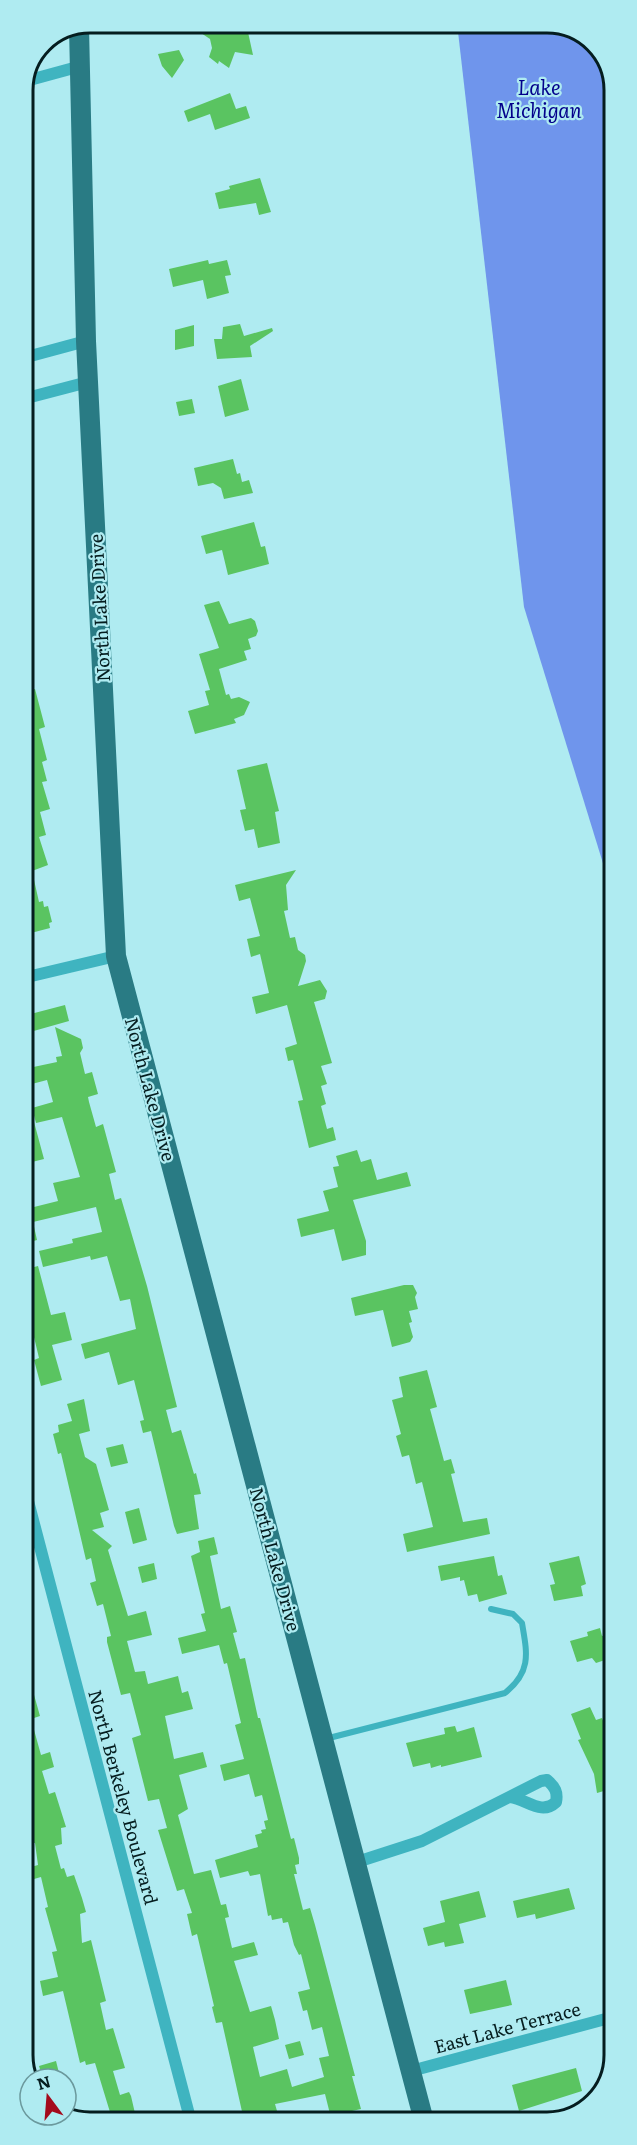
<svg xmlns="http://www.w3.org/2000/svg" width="637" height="2145" viewBox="0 0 637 2145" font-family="Literata,serif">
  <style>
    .water { fill: #6f95ec }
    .building { fill: #5ac461 }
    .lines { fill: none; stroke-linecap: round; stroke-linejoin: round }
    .lane { stroke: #3fb4c0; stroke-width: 6 }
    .street { stroke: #3fb4c0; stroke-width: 12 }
    .primary { stroke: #297b84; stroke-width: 20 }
    .labels { text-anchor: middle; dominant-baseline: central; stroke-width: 4.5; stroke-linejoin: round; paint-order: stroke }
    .street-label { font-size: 18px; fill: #051d1f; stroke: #afebf1 }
    .water-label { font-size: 20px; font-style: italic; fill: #03008b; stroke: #afebf1 }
    .rim { fill: none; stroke: #051d1f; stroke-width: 3 }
  </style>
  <rect width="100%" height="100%" fill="#afebf1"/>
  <path class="water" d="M457,23H555L592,40L613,77L614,899L524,607Z"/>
  <path class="building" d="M186,23H246L253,55L235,52L229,68L219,61L218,64L209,57L212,48L210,39Z
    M179,50L184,60L172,78L162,66L158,54Z
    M230,93L236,109L246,106L250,118L215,130L210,114L188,122L184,111Z
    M260,178L271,212L259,215L256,203L219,209L215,193L230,189L229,186Z
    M208,260L209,264L227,260L231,275L225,276L229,293L207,299L203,280L173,287L169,269Z
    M240,324L244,336L272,328L273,331L250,346L252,357L217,359L214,339H222L223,327Z
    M194,325V346L175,350V330Z
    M241,379L249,410L225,417L218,386Z
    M192,399L195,413L179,416L176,402Z
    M233,459L237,474L240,473L242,482L249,480L253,493L224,499L221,488L213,483L198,486L194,468Z
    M254,522L261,547L265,546L269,564L228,575L222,550L206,554L201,536Z
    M219,601L229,624L251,618L255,621L258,631L256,636L248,639L251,649L244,651L247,660L219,669L226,695L229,694L231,699L239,697L250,702L244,715L234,719L236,723L195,734L188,711L209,705L205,691L210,690L199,654L219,648L204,605Z
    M35,689L45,727L39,729L47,760L42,762L47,781L42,782L50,809L40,812L46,835L39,837L48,865L32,871L39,902L43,901L44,907L48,906L52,922L49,923L50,928L31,933L23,908V693Z
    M267,763L279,811L275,812L280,843L258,848L254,829L245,831L240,810L246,809L237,770Z
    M296,870L286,885L288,910L284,911L290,938L295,937L298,950L305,955L306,961L298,986L320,980L327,991L325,999L314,1002L332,1063L321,1066L327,1084L321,1086L326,1104L321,1106L327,1129L333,1127L336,1140L309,1148L298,1101L303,1100L293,1060L288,1061L285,1048L297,1044L287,1005L256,1014L252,997L269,993L260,954L251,957L247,939L260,936L250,898L239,901L235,885Z
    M65,1005L69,1021L23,1034V1016Z
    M55,1027L81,1039L83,1048L80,1053L85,1074L92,1072L98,1094L88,1097L89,1102L96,1127L103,1124L116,1172L109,1174L115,1200L121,1198L147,1286L177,1407L166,1410L172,1433L181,1430L194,1474L196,1473L201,1494L194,1495L199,1529L177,1534L174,1526L151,1431L143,1433L140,1421L144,1420L134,1380L118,1385L109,1352L85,1359L81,1344L136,1329L130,1299L120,1301L107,1256L91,1260L90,1256L43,1267L39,1251L73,1243L72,1239L102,1232L96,1207L33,1222L37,1240L23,1244V1202H28L30,1208L58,1201L53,1183L80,1177L62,1117L36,1123L32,1108L53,1102L47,1080L28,1085L24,1069L57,1062L56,1057L62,1056Z
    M27,1096L44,1159L28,1163L23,1143V1097Z
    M357,1150L361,1162L371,1159L377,1180L407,1172L411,1186L353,1200L366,1241V1255L342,1261L334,1229L301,1237L297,1219L329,1211L323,1191L338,1187L333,1167L339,1166L336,1156Z
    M38,1266L51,1315L65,1312L72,1340L52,1345L62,1380L41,1386L34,1360L39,1358L33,1333L28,1334L23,1316V1270Z
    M404,1285H413L417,1293L415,1297L418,1309L409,1311L412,1322L409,1323L413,1337L410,1342L392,1347L383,1310L355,1316L351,1298Z
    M427,1370L437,1407L430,1409L444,1461L451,1459L455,1473L451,1474L463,1522L487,1518L490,1534L407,1552L403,1534L433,1527L422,1482L416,1484L409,1455L402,1457L396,1436L401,1434L392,1400L403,1397L399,1377Z
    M84,1399L90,1431L79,1434L85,1457L96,1464L109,1510L100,1513L104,1527L92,1530L112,1546L108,1550L128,1616L146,1611L152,1635L127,1641L135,1672L145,1671L148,1684L178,1676L182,1693L188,1691L193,1709L165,1716L174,1759L203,1752L207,1767L179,1775L188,1809L178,1815L194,1874L211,1870L221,1905L226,1904L229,1917L225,1918L232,1948L254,1942L258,1955L234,1961L250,2012L271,2006L275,2020L279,2039L253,2047L260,2077L287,2069L292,2087L324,2077L319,2058L329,2056L322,2027L312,2030L307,2010L303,2011L298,1992L310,1989L301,1954L299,1955L294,1945L288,1922L283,1923L282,1918L272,1920L271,1915L268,1916L260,1874L250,1876L248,1871L220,1878L215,1860L258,1847L255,1835L262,1833L261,1830L266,1829L264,1821L268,1820L262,1795L255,1797L249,1774L224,1781L220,1765L244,1759L235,1725L241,1723L227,1663L224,1664L219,1645L182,1654L178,1638L206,1631L201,1614L205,1613L191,1556L200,1552L198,1541L214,1537L218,1554L210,1556L221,1609L230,1606L237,1632L233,1633L240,1659L245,1658L258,1718H260L291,1839L294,1838L299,1858V1864L295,1865L297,1874H294L303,1910L310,1908L315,1925L355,2076H352L361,2109L352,2111L354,2117L332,2122L325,2094L275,2104L279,2118L264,2122H247L243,2116L222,2022L216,2023L212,2007L214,2006L197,1934L192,1936L187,1914L192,1913L184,1889L177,1891L158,1830L167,1828L159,1799L148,1801L132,1738L141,1735L130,1693L121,1695L107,1642V1637L111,1636L103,1604L97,1606L90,1583L96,1581L91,1558L86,1560L61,1453L58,1454L53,1434L59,1432L58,1425L72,1421L67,1404Z
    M123,1444L128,1463L111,1467L106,1448Z
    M139,1508L147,1540L133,1544L125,1512Z
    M494,1556L498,1576L502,1575L507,1594L479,1602L477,1594L468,1596L464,1580L460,1581V1577L441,1581L438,1566Z
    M579,1556L586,1584L581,1586L583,1596L554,1601L550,1585L555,1584L549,1563Z
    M154,1563L157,1579L142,1583L138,1567Z
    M600,1628L602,1636L610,1634L614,1657L596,1663L592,1658L577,1662L570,1641L588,1636L587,1632Z
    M24,1677H29L40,1716L31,1719L41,1755L50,1752L54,1767L42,1771L49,1794L55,1792L66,1827L61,1828L62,1844L55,1846L61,1869L64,1868L67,1877L74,1875L82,1898L86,1912L80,1914L82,1943L91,1940L106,2001L100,2003L106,2030L113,2028L125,2068L113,2071L120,2095L129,2092L131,2096L137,2122H113L95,2063L86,2065L85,2061L80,2063L63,1991L43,1996L40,1981L58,1977L52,1952L57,1951L45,1908L48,1907L41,1877L34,1879L31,1867L38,1865L35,1843H32L29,1829L33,1828L24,1793Z
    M590,1707L596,1720L602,1718L609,1736L603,1738L614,1766V1788L597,1793L594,1774L578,1740L581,1739L571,1714Z
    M455,1726L457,1732L474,1727L482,1757L441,1767V1765L431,1768L430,1763L413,1767L406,1743L445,1734L444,1728Z
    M569,1888L575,1909L536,1919L535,1914L517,1918L513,1901Z
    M479,1891L486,1917L459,1924L464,1943L445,1947L444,1942L428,1946L423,1928L445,1922L440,1901Z
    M506,1980L512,2005L470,2014L464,1990Z
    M300,2041L304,2055L289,2059L285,2045Z
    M56,2061L60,2077L43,2079L39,2066Z
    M576,2068L582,2091L519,2111L512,2085Z"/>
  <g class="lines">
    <path class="lane" d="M325,1739L505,1693C532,1671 527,1653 522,1623L513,1614L491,1609"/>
    <path class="street" d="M26,81L81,66
      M23,358L86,341
      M23,399L88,382
      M23,978L116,956
      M23,1482L191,2122
      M357,1862L422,1841L541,1781L547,1780C555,1787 558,1792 556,1802C541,1816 527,1799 510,1797
      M411,2071L613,2017"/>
    <path class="primary" d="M79,27L86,341L116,956L424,2121"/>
  </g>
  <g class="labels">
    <g class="street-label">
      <text transform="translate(99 608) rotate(-93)">North Lake Drive</text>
      <text transform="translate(151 1089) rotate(75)">North Lake Drive</text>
      <text transform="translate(276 1559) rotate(75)">North Lake Drive</text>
      <text transform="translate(124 1797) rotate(75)">North Berkeley Boulevard</text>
      <text transform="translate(507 2027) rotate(-15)">East Lake Terrace</text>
    </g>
    <g class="water-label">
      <text x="539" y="86">Lake<tspan x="539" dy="23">Michigan</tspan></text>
    </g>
  </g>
  <path d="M0 0H637V2145H0ZM90 33H547A57 57 0 0 1 604 90V2055A57 57 0 0 1 547 2112H90A57 57 0 0 1 33 2055V90A57 57 0 0 1 90 33Z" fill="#afebf1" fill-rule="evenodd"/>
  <path class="rim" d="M90 33H547A57 57 0 0 1 604 90V2055A57 57 0 0 1 547 2112H90A57 57 0 0 1 33 2055V90A57 57 0 0 1 90 33Z"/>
  <g transform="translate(48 2097) rotate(344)"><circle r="28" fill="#afebf1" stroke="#6b999d" stroke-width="1.5"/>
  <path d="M0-4.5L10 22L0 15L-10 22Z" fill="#a40a1c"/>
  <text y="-9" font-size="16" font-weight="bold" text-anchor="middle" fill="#051d1f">N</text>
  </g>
</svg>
